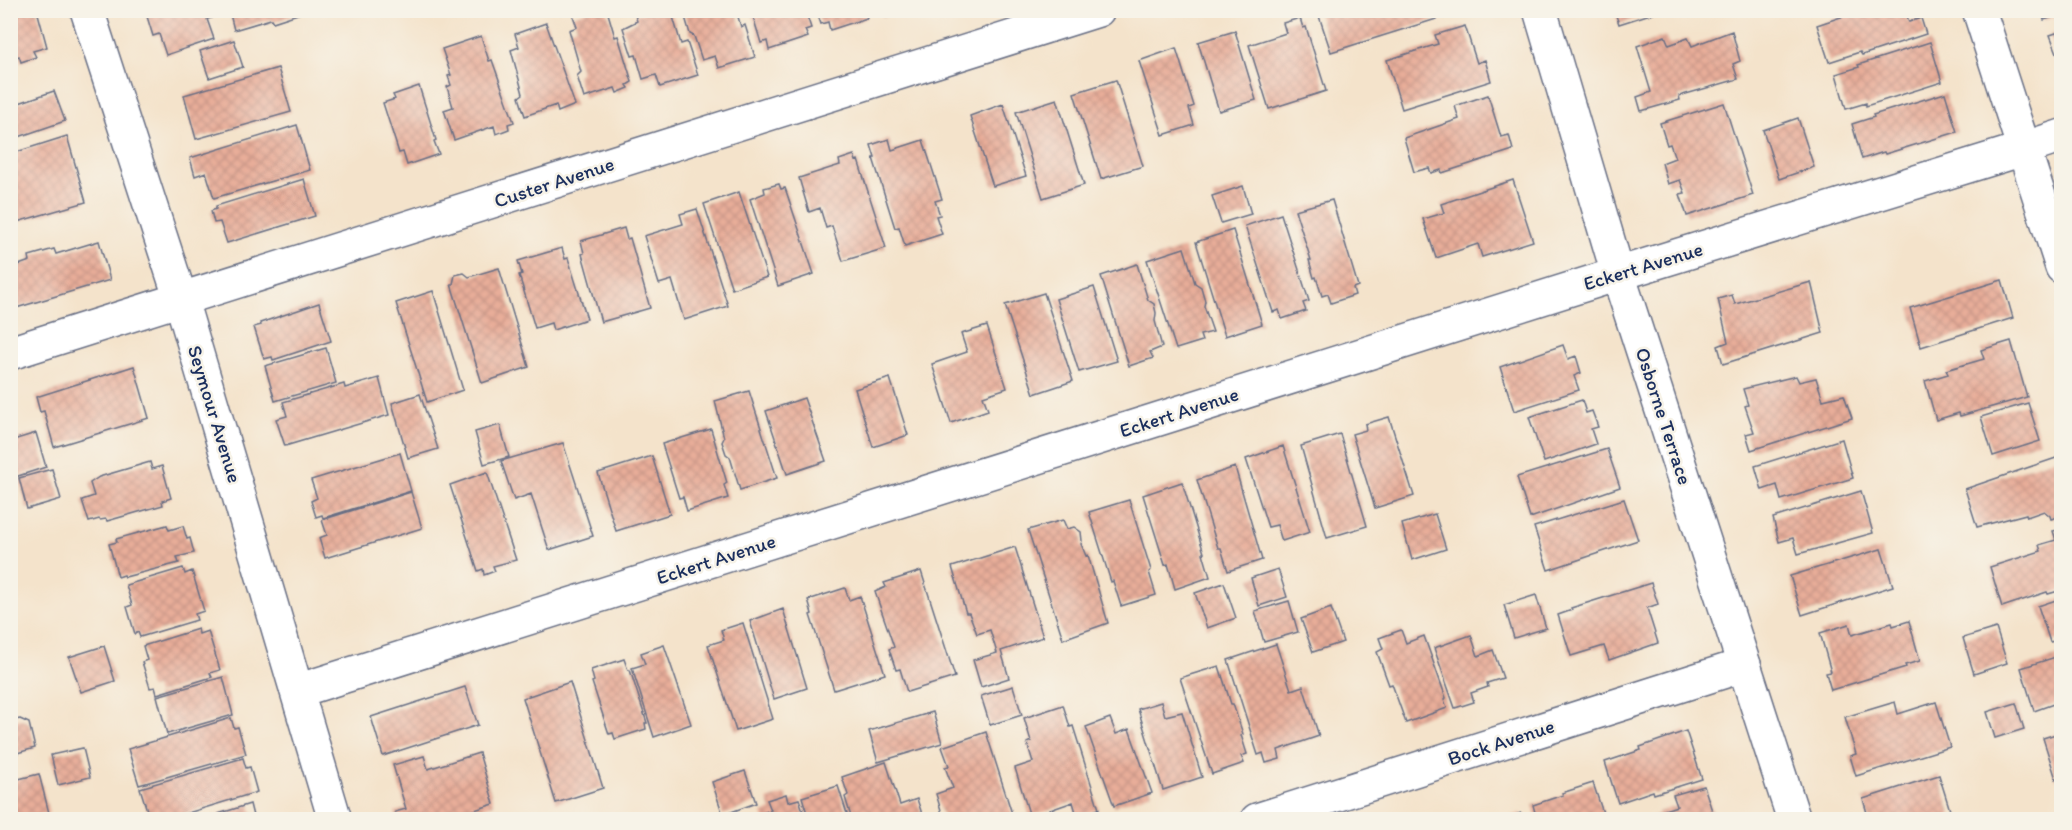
<svg xmlns="http://www.w3.org/2000/svg" width="2072" height="830" viewBox="0 0 2072 830" font-family="Itim,sans-serif">
  <style>
    .building { fill: url(#building-cross-hatch) }
    .lines { fill: none; stroke-linecap: round; stroke-linejoin: round }
    .street-casing { stroke: #676e84; stroke-width: 36 }
    .secondary-casing { stroke: #676e84; stroke-width: 36 }
    .street { stroke: #fff; stroke-width: 33 }
    .secondary { stroke: #fff; stroke-width: 33 }
    .labels { text-anchor: middle; dominant-baseline: central; stroke-width: 5; stroke-linejoin: round; paint-order: stroke }
    .street-label { font-size: 20px; fill: #1b2f5e; stroke: #f7f3e8 }
  </style>
  <defs>
    <pattern id="building-cross-hatch" width="8" height="8" patternUnits="userSpaceOnUse" patternTransform="scale(1.5)"><rect width="8" height="8" fill="#e8ad99"/><path d="M0 0l8 8M0 8l8-8" fill="none" stroke="#c69586"/></pattern>
  </defs>
  <rect width="100%" height="100%" fill="#f7f3e8"/>
  <filter id="ink" filterUnits="userSpaceOnUse"><feTurbulence type="fractalNoise" baseFrequency=".0167" numOctaves="2"/><feDisplacementMap in="SourceGraphic" scale="12" xChannelSelector="R" yChannelSelector="G"/><feConvolveMatrix kernelMatrix="1 2 1 2 8 2 1 2 1" color-interpolation-filters="sRGB"/></filter>
  <filter id="wash" filterUnits="userSpaceOnUse"><feTurbulence type="fractalNoise" baseFrequency=".008" numOctaves="4" result="noise"/><feDisplacementMap in="SourceGraphic" scale="24" xChannelSelector="R" yChannelSelector="G"/><feGaussianBlur stdDeviation="1.35" result="paint"/><feColorMatrix in="noise" values="0 0 0 0 0 0 0 0 0 0 0 0 0 0 0 0 0 1.4 0 .05"/><feComposite in="paint" operator="in"/></filter>
  <g filter="url(#wash)">
    <rect width="100%" height="100%" fill="#f4e3cb"/>
    <g id="blocks">
      <path class="building" d="M10,10H37L47,47L33,51L36,57L21,62L19,56L10,60Z
        M145,10H210L212,18L207,19L214,39L166,55L159,34L153,36Z
        M229,10H307V11L273,22L271,19L234,30Z
        M590,10H607L615,37L618,36L632,82L627,85L629,88L617,93L615,88L584,98L577,76L581,72L569,30L577,27L573,16Z
        M649,10H671L681,44L687,42L698,75L660,87L656,75L643,79L636,55L632,56L623,28L637,21L635,15Z
        M683,10H736L741,27L745,25L755,57L719,68L715,56L702,60L694,36L690,34Z
        M751,10H805L811,28L805,30L808,37L769,50L767,41L761,43Z
        M816,10H864L867,18L830,30L828,22L821,24Z
        M881,10H901V11L883,17Z
        M1317,10H1462V11L1331,52Z
        M1614,10H1660V11L1619,24Z
        M1846,10H1905L1909,22L1921,18L1926,34L1862,55L1860,52L1829,62L1817,25L1847,15Z
        M2041,10H2062V14L2044,20Z
        M1300,18L1303,28L1306,27L1326,91L1269,109L1249,45L1286,33L1283,23Z
        M546,23L575,105L558,112L556,105L525,116L519,97L523,94L511,50L519,47L515,34Z
        M1465,26L1477,63L1485,60L1491,81L1402,109L1387,60L1438,44L1435,35Z
        M1235,31L1256,100L1219,111L1198,42Z
        M1732,31L1740,61L1733,64L1738,79L1679,96L1680,100L1641,111L1637,97L1651,92L1637,46L1665,36L1669,45L1688,38L1692,46Z
        M2062,31V52L2057,53L2050,35Z
        M481,36L489,61L492,60L514,122L508,124L509,129L496,134L494,126L454,140L444,110L453,107L447,87L451,85L448,76L451,75L442,49Z
        M234,40L243,67L209,78L200,51Z
        M1930,42L1942,82L1866,106V103L1846,109L1836,74L1859,67L1858,65Z
        M1176,48L1194,106L1189,108L1194,125L1163,135L1139,61Z
        M278,68L291,112L196,139L184,95Z
        M1116,80L1143,166L1101,179L1074,93Z
        M419,86L436,140L434,141L439,154L407,165L403,152L399,153L383,103L395,99L393,95Z
        M54,91L65,121L10,140V99L14,98L16,104Z
        M1945,93L1957,132L1885,154L1884,152L1862,159L1852,124L1874,117L1873,115Z
        M1488,95L1501,137L1509,135L1513,150L1442,173L1441,170L1431,173L1429,168L1414,172L1404,138L1459,119L1455,106Z
        M1057,99L1084,185L1043,198L1016,112Z
        M1724,103L1753,195L1687,216L1680,194L1685,193L1680,180L1668,184L1662,163L1675,158L1670,144L1667,145L1660,123Z
        M1003,104L1026,176L993,186L970,116Z
        M1798,118L1814,167L1779,179L1763,130Z
        M297,125L310,170L214,198L206,172L195,176L190,158Z
        M67,136L86,202L10,224V154Z
        M889,139L892,150L923,140L942,199L935,201L940,215L936,216L942,234L905,246L899,227L895,228L873,158H875L871,145Z
        M854,155L856,161L858,160L886,248L843,261L832,226L826,228L820,208L809,212L799,178L840,165L839,160Z
        M304,179L315,216L227,243L220,222L214,223L211,211L216,209V206Z
        M1513,180L1533,241L1482,257L1478,244L1436,258L1423,219L1444,213L1441,204Z
        M779,184L781,189L785,188L814,274L778,286L750,199L765,193L764,188Z
        M1243,186L1251,214L1221,223L1212,196Z
        M739,192L767,277L732,289L704,204Z
        M1332,200L1358,286L1353,288L1355,295L1331,303L1328,294L1322,296L1316,277L1314,278L1309,260H1311L1295,210Z
        M697,209L728,306L684,320L672,280L659,284L644,236L683,224L680,214Z
        M1281,214L1309,301L1303,303L1306,311L1282,319L1279,310L1273,312L1245,226Z
        M624,228L627,239L630,238L650,308L601,322L582,254L584,253L581,241Z
        M1233,230L1262,324L1225,336L1196,242Z
        M99,241L110,280L16,308L10,290V268L30,261L29,256L54,249L56,254Z
        M562,248L565,259L568,258L587,319L553,330L551,323L535,328L519,275L522,274L518,261Z
        M1184,248L1195,283L1201,287L1205,301L1204,306L1213,332L1200,335L1202,341L1176,349L1147,260Z
        M1137,264L1148,300L1154,304L1156,313L1155,321L1162,347L1150,352L1153,358L1129,366L1101,276Z
        M499,268L529,367L482,383L451,284H453L455,275L464,273L469,277Z
        M2002,280L2013,318L1921,347L1910,308Z
        M1811,282L1823,333L1723,364L1718,346L1728,342L1718,299L1732,295L1735,304Z
        M1094,287L1117,361L1079,372L1056,299Z
        M433,291L463,390L427,402L396,303Z
        M1044,293L1073,381L1034,394L1005,305Z
        M319,303L331,341L273,360L272,357L264,359L254,327L261,325L260,323Z
        M987,326L1007,388L983,396L988,410L951,423L932,364L967,352L961,334Z
        M2011,341L2027,397L1960,416L1959,413L1936,420L1925,381L1948,374L1946,370L1984,359L1981,350Z
        M1563,345L1568,359L1576,356L1581,373L1574,376L1579,390L1514,411L1500,367Z
        M326,348L336,383L275,401L265,366Z
        M134,366L149,418L54,447L44,411L40,412L36,397Z
        M1796,376L1799,382L1816,378L1823,400L1844,395L1852,418L1751,450L1746,434L1754,432L1745,406L1748,405L1743,389Z
        M379,378L389,415L285,446L276,419L287,416L283,402L344,384L345,388Z
        M890,378L908,435L873,447L855,389Z
        M749,391L777,478L740,490L730,457L726,454L722,442L724,438L715,401Z
        M420,394L438,449L408,458L392,403Z
        M804,398L826,461L787,474L766,411Z
        M1582,400L1586,413L1592,411L1598,427L1591,429L1596,444L1544,462L1529,417Z
        M2028,403L2040,441L1993,456L1981,417Z
        M1389,417L1414,496L1375,508L1352,434L1366,430L1365,424Z
        M500,425L509,457L484,464L475,432Z
        M711,429L727,483L724,485L728,498L687,511L683,497L679,498L662,444Z
        M36,433L46,467L15,477L10,462V441Z
        M1340,434L1367,526L1327,538L1301,446Z
        M1842,439L1853,478L1781,500L1777,485L1762,490L1755,466Z
        M563,443L593,536L549,550L531,494L514,500L501,461Z
        M1283,446L1310,532L1282,541L1277,525L1268,527L1246,459Z
        M1607,449L1620,487L1530,518L1517,477Z
        M400,453L411,491L323,518L322,515L316,517L311,501L317,498L311,480Z
        M652,456L670,514L616,531L598,473Z
        M2059,457L2062,466V516L2051,519L2050,516L2044,511L2027,517L2026,514L1977,527L1965,489Z
        M150,462L152,469L162,466L171,498L162,501L163,505L107,521L106,519L100,520L99,519L89,522L82,500L94,496L90,483L99,477Z
        M1235,467L1262,560L1228,571L1221,548H1218L1197,480Z
        M52,469L61,499L27,509L19,478Z
        M487,472L516,560L493,566L495,571L484,575L483,569L478,571L450,485Z
        M1182,482L1204,553H1203L1210,577L1175,589L1168,564L1165,565L1143,495Z
        M1861,491L1873,533L1798,554L1793,538L1779,542L1773,518Z
        M411,492L422,528L325,558L319,538L327,535L322,520Z
        M1624,499L1638,540L1548,570L1534,527Z
        M1129,500L1151,570L1149,572L1156,595L1121,606L1113,581L1111,582L1089,512Z
        M1435,514L1446,549L1412,560L1402,524Z
        M1063,520L1067,529L1074,527L1081,532L1082,541L1081,544L1086,556L1088,555L1108,623L1063,639L1028,530Z
        M167,525L169,530L183,526L187,539L190,538L194,553L177,557L179,563L125,577L124,575L118,577L109,544L117,542L116,539Z
        M2062,529V590L2048,594L2047,592L2002,607L1990,567L2041,551L2039,545L2056,540L2053,531Z
        M1015,547L1043,637L1001,651L1009,678L981,687L973,660L997,653L990,630L977,634L969,613H966L952,567Z
        M1881,549L1893,586L1802,615L1790,576Z
        M183,568L185,574L192,571L204,611L195,614L197,620L140,637L138,632L135,634L127,607L132,605L126,585Z
        M1278,569L1287,597L1259,606L1251,578Z
        M921,571L955,677L907,692L900,669L896,670L889,649L894,647L875,592L886,587L884,583Z
        M1224,583L1236,618L1207,628L1195,593Z
        M1651,583L1658,604L1647,608L1658,643L1609,660L1604,646L1571,656L1558,615L1572,610L1571,608Z
        M845,588L849,600L860,596L885,674L834,690L810,615L812,614L808,600Z
        M1536,595L1546,628L1514,638L1504,605Z
        M2062,598V639L2050,642L2038,606Z
        M1289,601L1298,632L1264,642L1255,611Z
        M1331,608L1343,642L1313,652L1301,619Z
        M783,609L807,688L774,699L750,621Z
        M1909,621L1920,661L1905,665L1906,667L1831,690L1826,673L1831,672L1820,633L1849,624L1852,635L1892,623L1893,626Z
        M743,623L773,719L736,731L708,645L724,640L721,630Z
        M1996,628L2007,663L1974,674L1963,638Z
        M198,629L199,634L208,631L220,670L210,673L212,677L157,694L155,687L150,688L142,662L147,660L143,646Z
        M1401,630L1406,643L1424,636L1446,698L1444,699L1447,708L1406,723L1392,684L1389,685L1377,652L1383,649L1379,638Z
        M1471,635L1478,656L1493,650L1503,678L1487,683L1488,687L1471,693L1474,702L1455,708L1434,648Z
        M1276,644L1291,690L1303,686L1319,736L1278,750L1280,759L1266,763L1263,753L1258,755L1228,660Z
        M664,645L691,724L654,737L632,668L645,664L641,653Z
        M104,646L115,681L81,692L69,657Z
        M2062,655V701L2034,711L2021,668Z
        M624,659L628,670H630L647,723H645L646,729L615,739L613,733L609,734L592,682L594,681L591,670Z
        M1219,666L1231,704H1233L1243,734L1241,735L1247,754L1241,756L1244,763L1212,774L1180,678Z
        M223,677L233,715L167,734L157,696Z
        M570,682L603,788L556,803L523,698Z
        M1013,686L1022,715L990,725L981,696Z
        M465,687L478,725L383,756L371,717Z
        M1161,702L1165,716L1182,712L1202,777L1163,790L1138,709Z
        M1895,702L1898,714L1936,702L1950,747L1856,776L1850,756L1856,754L1845,717Z
        M2016,703L2024,729L1995,738L1987,712Z
        M1063,705L1070,727L1073,726L1099,809L1077,816L1073,802L1030,817L1015,768L1033,762L1027,743L1031,741L1024,718Z
        M933,712L942,743L878,762L869,731Z
        M231,718L234,728L238,727L246,754L139,785L128,749Z
        M1110,718L1116,734L1129,729L1152,793L1114,806L1086,727Z
        M20,719L29,723L35,748L10,755V721Z
        M1686,731L1702,779L1654,794L1653,791L1618,803L1605,762L1641,750L1640,747Z
        M986,732L1014,820H944L936,794L953,788L945,767L949,766L942,747Z
        M2062,732V777L2056,779L2043,738Z
        M83,748L90,777L58,785L51,755Z
        M479,753L494,804L442,820H397L395,812L406,809L393,765L424,756L428,769Z
        M243,758L246,768L250,767L257,792L165,820H150L140,788Z
        M886,762L900,805L917,799L924,820H852L845,797L848,795L842,777Z
        M745,771L756,803L723,815L712,782Z
        M39,774L49,813L26,820H10V781Z
        M1939,775L1953,820H1869L1863,799Z
        M1593,783L1605,819L1537,820L1533,805L1563,795L1562,793Z
        M838,786L849,820H809L802,797Z
        M1704,786L1715,820H1644L1659,814L1658,812L1677,806L1673,795Z
        M786,794L788,802L799,799L806,820H764L762,813L771,810L767,800Z
        M250,804L254,820H220L218,814Z
        M1521,813L1523,820H1504V819Z"/>
    </g>
  </g>
  <g filter="url(#ink)">
    <use href="#blocks" fill-opacity="0" stroke="#676e84" stroke-width="1.5"/>
    <g class="lines">
      <defs>
        <path id="street" d="M87,10L181,300L335,820
          M1979,10L2062,267
          M10,353L1098,10
          M297,691L1618,274L2023,149L2062,136
          M1257,820L1744,665"/>
        <path id="secondary" d="M1540,10L1618,274L1794,820"/>
      </defs>
      <use href="#street" class="street-casing"/>
      <use href="#secondary" class="secondary-casing"/>
      <use href="#street" class="street"/>
      <use href="#secondary" class="secondary"/>
    </g>
  </g>
  <g class="labels">
    <g class="street-label">
      <text transform="translate(554 182) rotate(-18)">Custer Avenue</text>
      <text transform="translate(1643 266) rotate(-17)">Eckert Avenue</text>
      <text transform="translate(1179 412) rotate(-18)">Eckert Avenue</text>
      <text transform="translate(215 414) rotate(73)">Seymour Avenue</text>
      <text transform="translate(1664 416) rotate(72)">Osborne Terrace</text>
      <text transform="translate(716 559) rotate(-18)">Eckert Avenue</text>
      <text transform="translate(1501 742) rotate(-18)">Bock Avenue</text>
    </g>
  </g>
  <rect width="2072" height="830" fill="none" stroke="#f7f3e8" stroke-width="36"/>
</svg>
